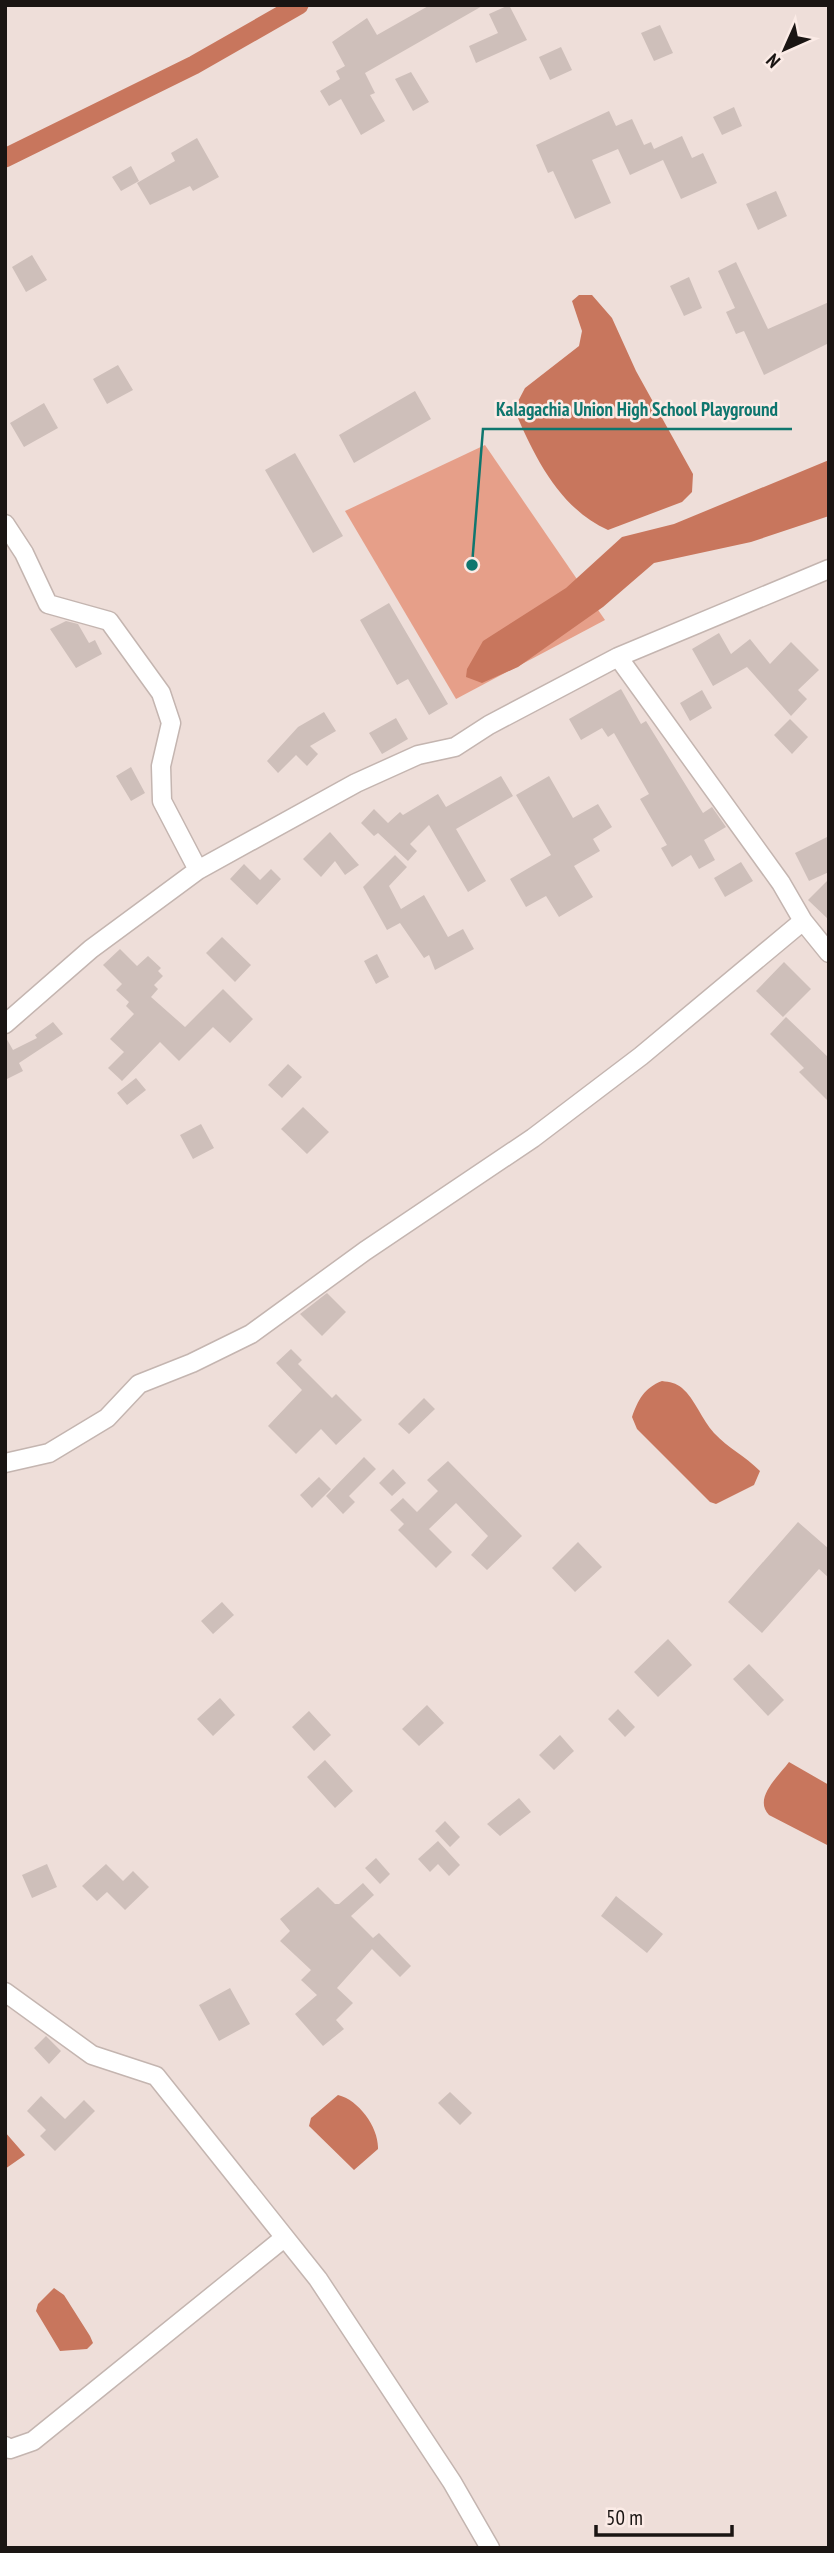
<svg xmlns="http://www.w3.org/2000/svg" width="834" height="2553" viewBox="0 0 834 2553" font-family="'PT Sans Narrow',sans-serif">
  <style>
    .green { fill: #e69f89 }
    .water { fill: #c8765d }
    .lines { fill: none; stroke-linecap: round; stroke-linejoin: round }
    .canal { stroke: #c8765d; stroke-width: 19 }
    .building { fill: #cebfba }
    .minor-casing { stroke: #c4b5b0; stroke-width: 21 }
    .minor { stroke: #fff; stroke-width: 18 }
    .leader { fill: none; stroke: #0f766e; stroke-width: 2.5 }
    .callout-dot { fill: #0f766e; stroke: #fbebe6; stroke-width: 2.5 }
    .callout-label { font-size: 19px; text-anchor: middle; font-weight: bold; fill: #0f766e; stroke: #fbebe6; stroke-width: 5; stroke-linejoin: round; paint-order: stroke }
  </style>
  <rect width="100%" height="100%" fill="#eeded9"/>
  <path class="green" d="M485,445L605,620L456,699L345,511Z"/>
  <path class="water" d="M579,295H592L612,318L636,371L693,474L692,492L682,502L608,530C559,508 534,456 514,409L525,388L579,346L582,331L572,301Z
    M829,460V516L751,542L654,563L603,607L518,667L482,683L466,677L467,669L483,641L566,588L622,537L674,524Z
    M662,1381C670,1382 676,1383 682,1388C695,1399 702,1420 714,1433C728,1448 745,1456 760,1471L754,1485L716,1504L710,1502L637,1429L632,1417C638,1400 644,1388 662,1381Z
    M789,1762L829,1785V1846L769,1815C753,1798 778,1777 789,1762Z
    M338,2095C359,2100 379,2128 378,2149L354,2170L309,2126L311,2118Z
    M5,2132L25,2155L5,2169Z
    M54,2288L64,2295L90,2336L93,2343L87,2349L60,2351L36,2311L38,2304Z"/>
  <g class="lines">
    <path class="canal" d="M5,158L194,65L299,5"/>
  </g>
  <path class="building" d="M430,5H484L365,73L375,93L370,95L385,121L361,135L341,99L329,106L320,91L340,79L336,71L345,66L332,42L367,18L377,35Z
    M509,5L527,40L476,63L469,46L498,33L489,14Z
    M660,25L673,53L654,61L641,33Z
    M561,47L572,70L550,80L539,57Z
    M411,72L429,102L413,111L395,79Z
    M734,107L742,126L722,135L713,117Z
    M609,111L616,126L632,119L644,145L651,142L654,149L682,136L692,158L703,153L717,183L681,199L663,160L630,175L618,149L592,160L611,203L575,219L553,171L548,173L536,145Z
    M197,138L219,177L193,191L190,186L150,205L137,183L175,161L171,153Z
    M131,166L139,181L121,191L112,177Z
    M776,191L787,216L758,230L746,204Z
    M32,255L47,280L26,292L12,267Z
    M736,262L768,329L829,302V343L764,375L744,331L736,334L726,312L735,308L718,271Z
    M689,277L702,308L684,316L670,286Z
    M118,365L133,390L107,404L93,379Z
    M415,391L431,419L354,463L339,435Z
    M44,403L58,428L24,447L10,423Z
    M295,453L343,536L313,553L265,470Z
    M389,603L448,704L429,715L408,679L397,685L360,620Z
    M66,621L78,624L89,643L95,640L102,654L76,668L50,629Z
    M719,633L731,654L750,639L770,664L791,642L819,670L798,690L807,699L791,716L747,667L713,686L692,649Z
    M621,689L641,724L646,721L703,813L712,807L726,827L704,840L715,860L699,869L691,855L672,867L661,848L667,845L640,799L649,794L614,733L608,737L602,728L581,740L569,719Z
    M702,690L712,708L690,721L680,703Z
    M324,712L336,731L310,746L318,754L307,766L296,755L278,773L267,761L298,727Z
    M396,718L408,739L382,754L369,733Z
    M790,719L808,737L792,754L774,735Z
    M131,767L145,793L131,801L116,776Z
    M501,776L513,796L456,829L486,881L468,892L429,825L410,844L417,851L408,861L378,833L374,836L361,823L374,809L388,823L400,812L403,815L438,794L446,807Z
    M549,776L573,818L598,804L612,827L593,839L600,851L574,866L593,897L559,917L546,896L526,907L510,879L551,855L516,795Z
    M330,832L359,865L345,875L335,861L321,877L303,859Z
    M829,836V872L809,881L795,853Z
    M395,855L407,867L389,886L401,909L424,895L448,937L463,929L474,949L435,970L429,955L424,958L400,923L387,930L363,887Z
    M741,862L753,881L725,897L714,878Z
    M244,864L260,880L271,869L281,879L257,905L230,879Z
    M829,879V920L808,900Z
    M222,937L251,965L235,982L206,953Z
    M120,949L137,966L148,956L161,968L158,971L163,976L154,985L158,989L151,997L185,1027L223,989L253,1019L230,1043L213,1027L179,1061L160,1042L122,1081L108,1068L124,1052L110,1039L134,1014L126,1006L129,1002L116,990L122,984L103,965Z
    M377,954L389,977L376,984L364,961Z
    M784,962L811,989L783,1017L756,991Z
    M786,1017L829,1058V1102L799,1072L804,1068L770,1034Z
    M53,1022L63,1034L19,1063L23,1071L5,1080V1036L13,1050L37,1038L35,1035Z
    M288,1064L302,1077L282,1098L268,1085Z
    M136,1078L146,1090L127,1105L117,1093Z
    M303,1107L329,1132L307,1154L281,1129Z
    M201,1124L214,1148L193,1159L180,1135Z
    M327,1293L346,1312L322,1336L300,1314Z
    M291,1349L302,1360L298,1364L332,1398L336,1394L362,1420L336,1445L321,1429L296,1454L268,1426L302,1390L276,1363Z
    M424,1398L435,1409L409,1434L398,1424Z
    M364,1457L376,1469L349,1496L355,1502L343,1514L326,1496Z
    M448,1461L522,1536L487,1570L471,1555L488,1536L456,1503L429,1529L452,1552L436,1568L398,1530L404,1524L390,1510L403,1498L417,1512L438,1491L427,1480Z
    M393,1469L406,1483L392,1496L379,1483Z
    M319,1477L331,1489L312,1508L300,1495Z
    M798,1522L829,1549V1578L819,1569L762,1633L728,1602Z
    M578,1542L602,1567L575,1592L552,1568Z
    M222,1602L234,1615L213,1634L201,1621Z
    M668,1639L692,1665L658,1697L634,1672Z
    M749,1664L784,1700L768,1716L733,1679Z
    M220,1698L235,1715L213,1736L197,1719Z
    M427,1705L444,1723L419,1746L402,1729Z
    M618,1709L635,1727L625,1737L608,1719Z
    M309,1711L331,1735L314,1751L292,1727Z
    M560,1735L574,1751L554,1770L539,1755Z
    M325,1760L353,1791L335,1808L307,1777Z
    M519,1798L531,1812L500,1836L487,1824Z
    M445,1821L460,1837L450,1847L435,1831Z
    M438,1841L460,1865L449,1876L438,1864L430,1872L418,1859Z
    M376,1858L390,1874L380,1884L365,1868Z
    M47,1864L57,1887L32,1898L22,1875Z
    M106,1864L123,1881L133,1871L149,1887L125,1910L107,1892L97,1901L82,1886Z
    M363,1883L374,1895L351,1916L373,1938L379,1933L411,1966L400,1977L372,1949L337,1988L353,2003L336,2020L344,2029L323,2046L295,2014L317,1995L301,1980L311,1970L280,1941L290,1931L280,1919L318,1887L335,1904H339Z
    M616,1896L663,1934L647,1953L601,1916Z
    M230,1988L250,2024L219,2041L199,2005Z
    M46,2036L61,2051L49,2064L34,2048Z
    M450,2092L472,2113L460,2125L438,2103Z
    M41,2096L65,2119L84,2100L95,2111L55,2151L40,2136L46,2130L27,2111Z"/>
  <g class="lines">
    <defs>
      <path id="minor" d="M5,524L24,553L48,604L109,621L161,693L171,723L161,766L162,801L198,870
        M618,657L781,883L803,921L829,953
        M5,1024L91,949L198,870L356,783L418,755L455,747L489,725L618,657L829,569
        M5,1463L49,1453L107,1418L139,1384L192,1363L251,1334L365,1251L533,1138L641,1056L803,921
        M5,1992L92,2055L156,2076L318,2279L452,2482L490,2548
        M5,2446L10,2449L33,2441L284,2238"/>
    </defs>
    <use href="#minor" class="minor-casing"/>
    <use href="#minor" class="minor"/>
  </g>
  <path class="leader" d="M472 565L483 429H792"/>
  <circle class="callout-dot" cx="472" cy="565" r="7"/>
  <g class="callout-label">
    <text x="637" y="416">Kalagachia Union High School Playground</text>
  </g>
  <rect width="834" height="2553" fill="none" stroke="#1a1513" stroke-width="14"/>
  <g transform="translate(785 49) rotate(225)" stroke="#fbebe6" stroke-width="5" paint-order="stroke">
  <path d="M0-5L12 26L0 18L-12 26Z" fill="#1a1513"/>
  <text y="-10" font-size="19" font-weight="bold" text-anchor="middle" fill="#1a1513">N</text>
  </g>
  <path d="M596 2525v10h136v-10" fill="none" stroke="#1a1513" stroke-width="3.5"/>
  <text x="606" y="2525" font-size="21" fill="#1a1513" stroke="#fbebe6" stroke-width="5" paint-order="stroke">50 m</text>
</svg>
